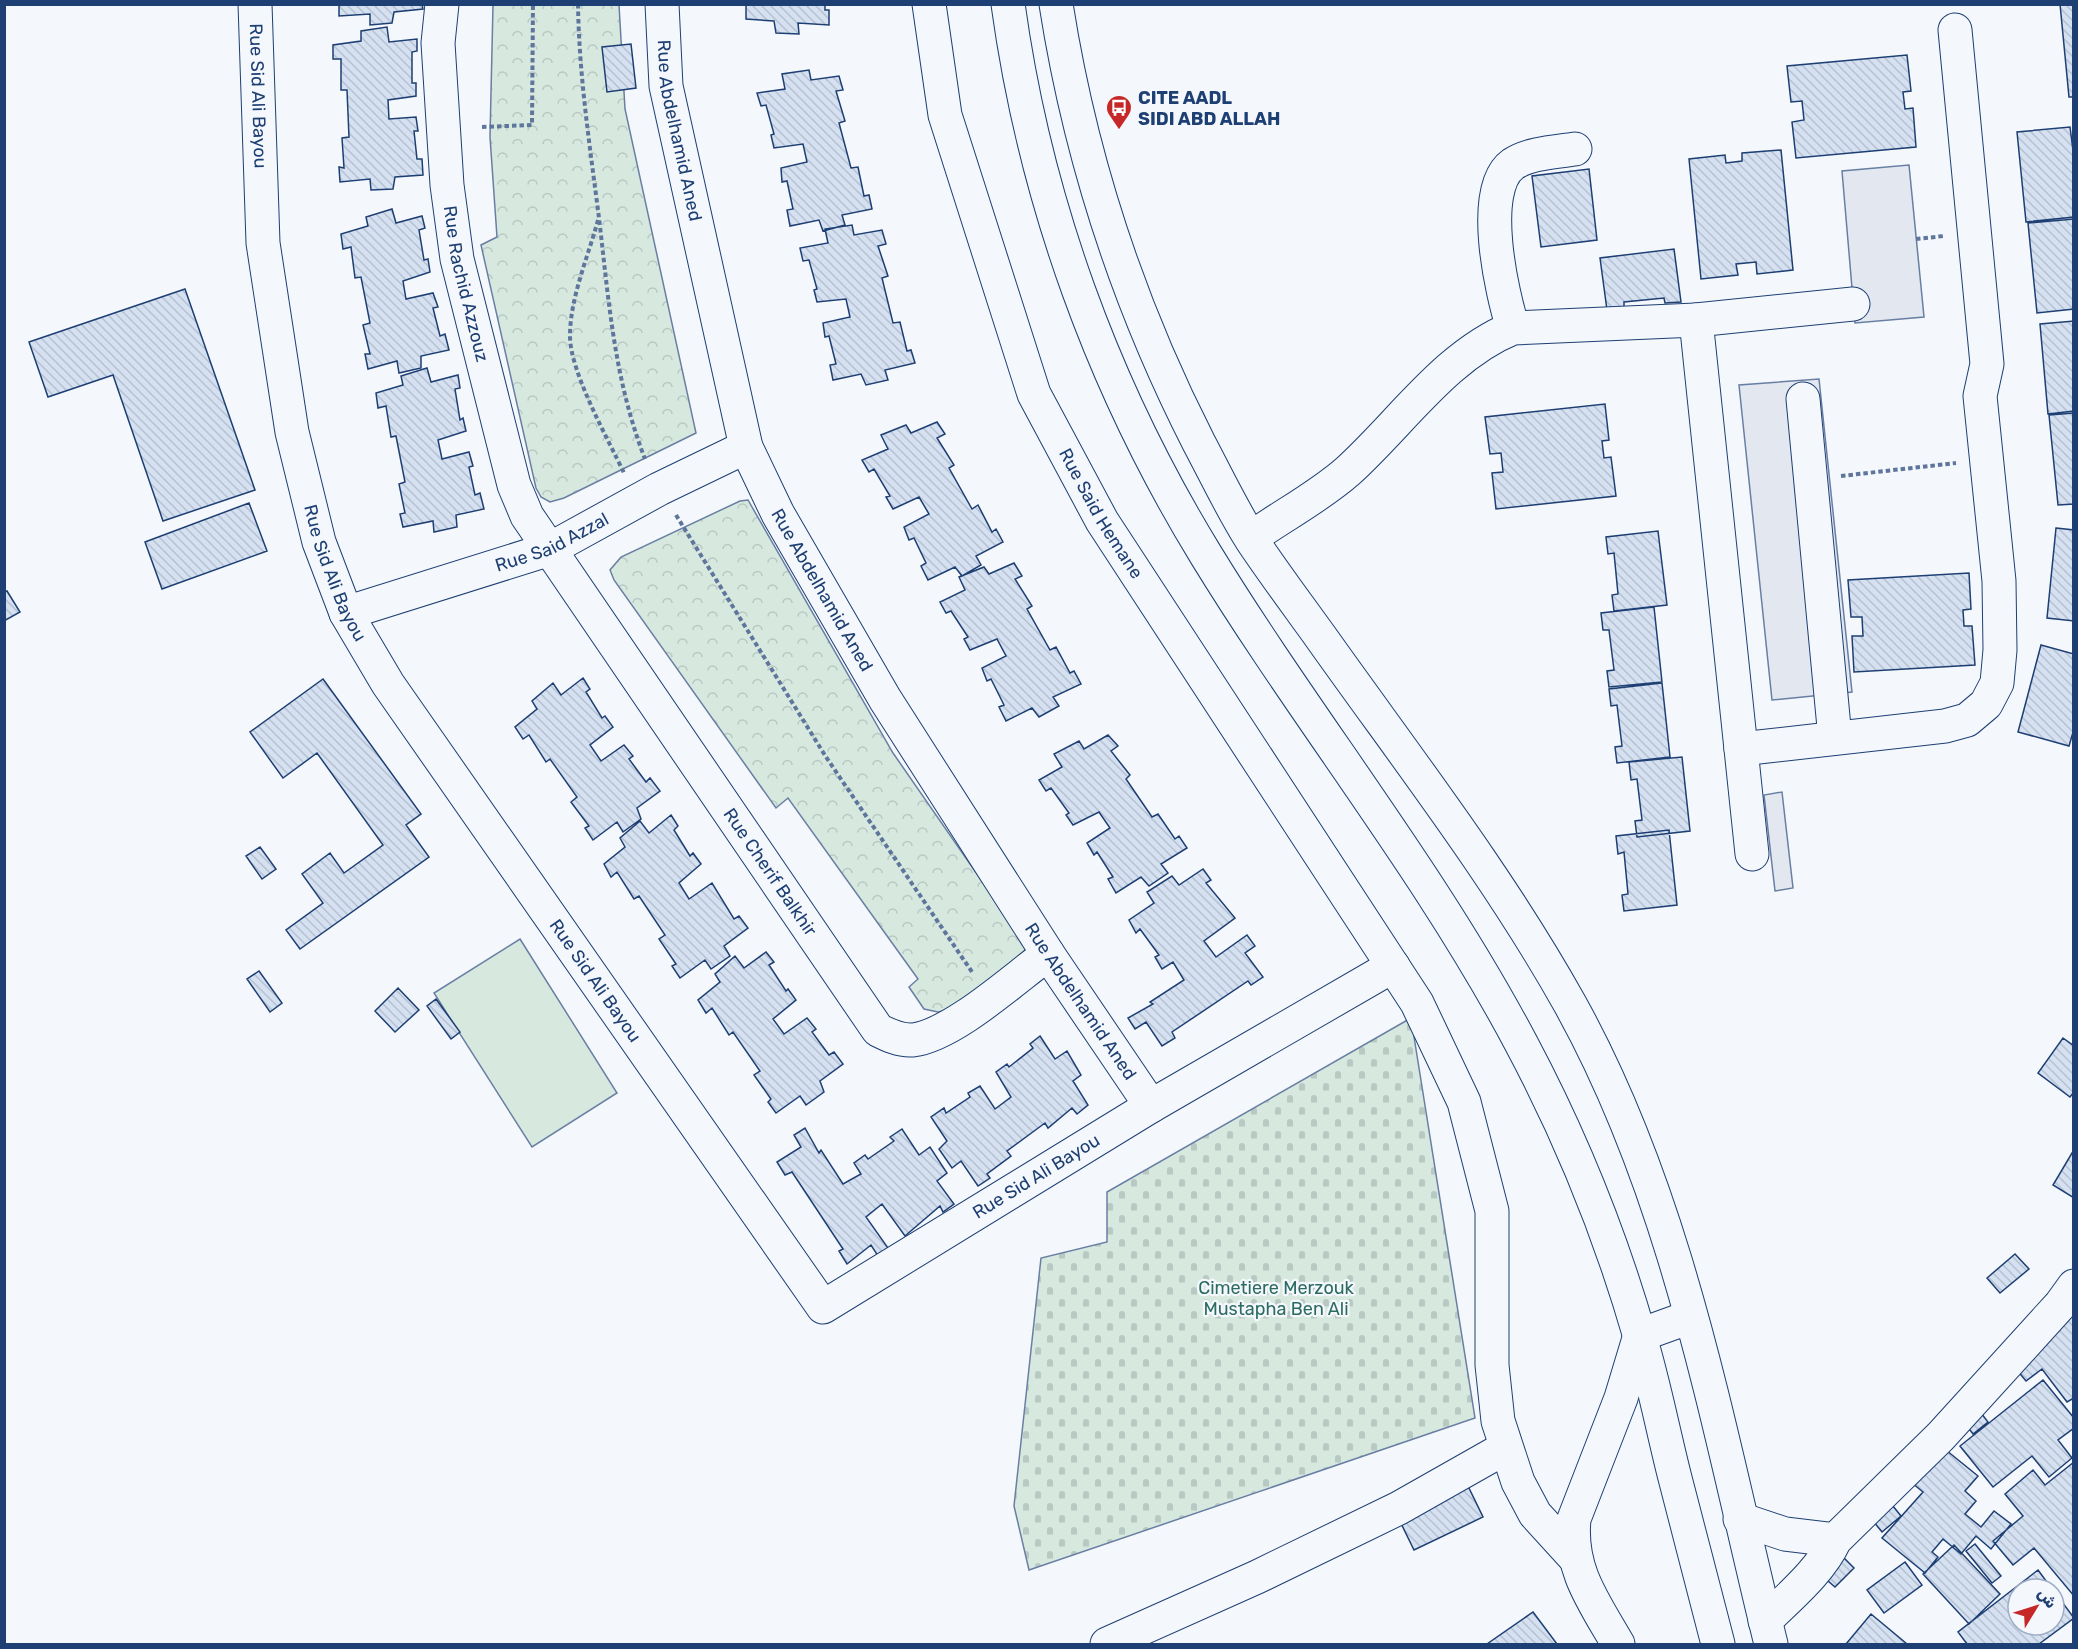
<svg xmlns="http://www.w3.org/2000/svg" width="2078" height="1649" viewBox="0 0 2078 1649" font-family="Rubik,'Noto Naskh Arabic',sans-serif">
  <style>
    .grass { fill: #d7e8df; stroke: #687fa3; stroke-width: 1.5 }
    .forest { fill: url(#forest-crowns); stroke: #687fa3; stroke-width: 1.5 }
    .cemetery { fill: url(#cemetery-stones); stroke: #687fa3; stroke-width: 1.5 }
    .parking { fill: #e3e8f0; stroke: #687fa3; stroke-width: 1.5 }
    .building { fill: url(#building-back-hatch); stroke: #1d3f73; stroke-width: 1.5 }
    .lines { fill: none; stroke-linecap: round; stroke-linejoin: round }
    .minor-casing { stroke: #1d3f73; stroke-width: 35 }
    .major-casing { stroke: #1d3f73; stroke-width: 35 }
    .path { stroke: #5e769c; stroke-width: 4; stroke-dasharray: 4.5 3; stroke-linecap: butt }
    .minor { stroke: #f4f7fb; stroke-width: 33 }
    .major { stroke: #f4f7fb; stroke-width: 33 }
    .labels { text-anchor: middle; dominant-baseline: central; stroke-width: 4.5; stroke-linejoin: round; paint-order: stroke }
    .street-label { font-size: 18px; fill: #1d3f73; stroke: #f4f7fb }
    .poi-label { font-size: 18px; font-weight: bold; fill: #1d3f73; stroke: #f4f7fb; text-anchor: start }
    .park-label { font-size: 18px; fill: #2c6c60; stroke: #f4f7fb }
  </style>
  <defs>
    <pattern id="forest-crowns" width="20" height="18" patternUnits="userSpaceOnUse" patternTransform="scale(1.5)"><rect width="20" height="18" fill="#d7e8df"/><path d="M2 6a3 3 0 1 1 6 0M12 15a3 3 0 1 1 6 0" fill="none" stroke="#b8c8c3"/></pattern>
    <pattern id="cemetery-stones" width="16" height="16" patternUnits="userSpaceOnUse" patternTransform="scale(1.5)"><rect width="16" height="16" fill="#d7e8df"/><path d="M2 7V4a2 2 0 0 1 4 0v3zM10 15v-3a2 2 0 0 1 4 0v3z" fill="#b8c8c3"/></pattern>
    <pattern id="building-back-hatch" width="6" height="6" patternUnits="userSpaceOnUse" patternTransform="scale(1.5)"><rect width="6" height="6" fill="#d5e0f0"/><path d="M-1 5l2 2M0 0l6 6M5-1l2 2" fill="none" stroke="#b6c1d1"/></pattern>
  </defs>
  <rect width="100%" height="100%" fill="#f4f7fb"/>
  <path class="grass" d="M520,939L617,1093L532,1147L434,993Z"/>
  <path class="forest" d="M493,5H619L625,109L696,433L564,498L550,502L541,497L536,488L481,245L497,237L490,137Z
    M748,500L893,753L1022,939L1040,949L954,1009L938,1012L924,1009L909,987L918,979L788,798L776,808L614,580L610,570L621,557L740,501Z"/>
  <path class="cemetery" d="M1411,1018L1475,1418L1029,1570L1014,1506L1041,1258L1107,1242V1192Z"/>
  <path class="parking" d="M1909,165L1924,317L1855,323L1842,171Z
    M1819,379L1852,692L1772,700L1739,385Z
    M1782,792L1793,888L1775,891L1764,795Z"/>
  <path class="building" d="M339,4H422L423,9L394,12L392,23L370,25V14L339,16Z
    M746,4H825V10H829V25L798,23L799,34L776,33L774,21L746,19Z
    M2060,4H2074V97H2069Z
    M387,27L389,42L417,39V51L412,52V83H416V96L388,100L389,119L416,117L418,131H414L417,159H422L423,175L395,177L393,189L371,190L370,179L340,182L339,167L344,168L342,138L349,137L347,90H341V59H333V45L361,41V31Z
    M631,44L636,88L607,92L602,47Z
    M1907,55L1911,91L1903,92L1905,109L1913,108L1916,147L1796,158L1792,122L1804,120L1802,101L1791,102L1787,66Z
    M809,70L811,80L839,76L843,90L836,91L845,121L839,123L851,168L858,167L864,196L869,195L872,209L842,215L845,225L823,231L819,220L790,226L787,210L793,209L787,181L782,182L781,168L807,162L803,144L774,148L771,135L774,134L766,105L761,106L757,93L785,89L782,74Z
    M2070,127L2074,158V217L2026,222L2017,132Z
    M1781,150L1793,270L1757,274L1756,262L1736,264L1738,275L1701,279L1689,159L1725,155L1726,163L1742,161V153Z
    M1589,169L1597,240L1541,247L1532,176Z
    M392,209L396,223L422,216L425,228L419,230L424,260L428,259L430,272L403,281L406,299L433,293L438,307L433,308L440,336L445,334L449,350L421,356V368L399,373L397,361L368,369L365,354H370L363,325L370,323L361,277L355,278L351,247L343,249L341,234L368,226L366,217Z
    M2074,219V309L2037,313L2028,223Z
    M852,225L854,235L882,230L886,244L878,246L888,276L882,278L893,323L900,322L907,351L911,350L915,363L885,370L888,380L866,385L861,374L833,380L830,365L836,364L829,336L825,337L823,323L850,317L846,299L817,302L814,290L817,289L809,260L803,261L800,248L828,243L825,229Z
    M1674,249L1681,302L1665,303L1664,298L1624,302V309L1607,310L1600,258Z
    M185,289L255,490L163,521L113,375L48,397L29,342Z
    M2074,321V411L2048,414L2040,324Z
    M427,368L431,382L458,375L460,388L455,389L460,420L463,418L466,431L438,440L442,459L469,452L473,466L469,467L475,495L480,493L484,509L456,515L457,527L434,532L433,521L403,527L400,514L405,513L399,484L405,482L396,436L391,437L386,406L378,408L376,393L403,385L401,376Z
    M1605,404L1609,440L1602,441L1604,458L1611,457L1616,496L1496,509L1492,473L1503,472L1501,453L1490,454L1485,417Z
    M2074,413V504L2058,505L2049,415Z
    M937,422L945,434L937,438L954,465L949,468L972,509L978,505L992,532L996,529L1003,542L976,556L981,565L962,576L955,567L928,580L921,566L926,563L914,538L909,540L904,527L929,514L919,497L893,509L886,497L890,496L874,469L869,472L862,460L888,449L881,435L906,425L911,433Z
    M249,503L267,551L162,589L145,542Z
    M2056,528L2074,530V621L2047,618Z
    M1658,531L1667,605L1614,611L1612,595L1618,594L1614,553L1608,554L1606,537Z
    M1014,563L1022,576L1015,579L1032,606L1027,609L1050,650L1056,647L1070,673L1074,671L1081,684L1053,697L1059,706L1039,717L1032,708L1006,721L999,707L1004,705L991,679L987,681L982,668L1006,656L997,639L970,650L964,639L968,637L951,611L946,613L940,602L965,590L959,577L984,567L989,574Z
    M1969,573L1971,609L1963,610L1964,626H1972L1975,665L1854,672L1852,636H1863L1862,617H1851L1848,580Z
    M7,591L20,612L4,621V592Z
    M1654,607L1662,682L1609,687L1607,671L1614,670L1609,630H1603L1601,613Z
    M2041,645L2074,654V729L2069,746L2018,732Z
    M583,678L590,689L586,692L602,718L605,716L613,727L590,745L601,761L624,745L633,756L629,759L646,782L650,778L660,791L637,808L641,819L623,832L617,822L593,840L585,828L589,826L571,802L577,797L550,759L546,762L529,735L523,739L515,727L537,709L532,701L553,683L561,695Z
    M323,679L421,814L406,825L429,857L300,949L286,930L323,903L302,874L330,853L344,873L383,845L317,753L283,778L250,732Z
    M1662,683L1670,757L1617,763L1615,747L1622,746L1617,705L1611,706L1609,689Z
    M1108,735L1118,746L1111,751L1130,775L1126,779L1152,817L1158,814L1175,839L1179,836L1187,848L1161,864L1168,873L1149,886L1141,877L1116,893L1108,879L1113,877L1097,852L1094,855L1087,843L1110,828L1099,812L1073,825L1066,815L1069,813L1051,788L1046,791L1039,780L1062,767L1054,754L1079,741L1084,749Z
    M1682,757L1690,831L1637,837L1635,821L1642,820L1637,779L1631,780L1629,762Z
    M671,815L678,826L674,830L690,856L693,853L701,864L679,883L689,899L712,883L734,919L739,916L748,928L724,946L730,956L711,969L705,960L680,978L672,966L676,964L659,939L665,935L639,896L634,899L617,872L611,877L604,864L625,847L620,838L640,821L649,833Z
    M1669,830L1677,905L1624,911L1622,895L1628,894L1624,852L1618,854L1616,836Z
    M260,847L276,869L262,879L246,856Z
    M1203,869L1211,880L1206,883L1235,918L1204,941L1216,957L1247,935L1255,946L1245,953L1263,977L1251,985L1248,981L1172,1032L1175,1038L1162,1046L1146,1022L1135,1029L1128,1018L1153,1004L1150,1002L1184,980L1173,962L1162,969L1155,957L1159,955L1140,929L1136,933L1129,920L1154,903L1147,892L1172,876L1179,885Z
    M766,952L774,962L769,965L786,991L788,989L796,1000L773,1019L784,1034L807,1018L816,1029L812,1032L829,1055L834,1052L843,1064L820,1081L824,1092L806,1105L800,1096L776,1113L768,1102L771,1099L754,1075L760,1071L733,1032L729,1035L712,1008L706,1013L698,1000L720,982L715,974L735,956L744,968Z
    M259,971L282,1003L270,1012L247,979Z
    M398,988L419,1010L395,1032L375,1011Z
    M436,999L460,1032L451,1039L427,1006Z
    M1040,1036L1055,1059L1067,1051L1081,1075L1073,1081L1088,1105L1077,1114L1072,1108L1048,1128L1045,1123L1007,1151L1011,1156L987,1174L990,1178L978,1186L961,1161L952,1168L939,1149L947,1141L931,1117L944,1108L946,1113L970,1097L968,1093L980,1086L995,1109L1011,1097L996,1072L1007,1064L1009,1067L1033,1048L1030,1044Z
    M2063,1038L2074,1046V1092L2070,1097L2038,1073Z
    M805,1128L819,1153L821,1150L843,1184L861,1174L854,1163L865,1155L868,1159L894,1141L890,1137L902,1129L919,1155L930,1147L947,1173L937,1181L954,1204L943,1212L940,1206L905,1236L882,1204L866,1217L888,1248L878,1256L871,1245L847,1264L839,1251L843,1249L792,1172L785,1175L777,1162L801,1147L794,1135Z
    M2072,1153L2074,1154V1198L2053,1185Z
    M2015,1254L2029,1269L2000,1293L1987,1278Z
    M2074,1303V1398L2067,1402L2042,1369L2026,1381L2012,1364Z
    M2043,1380L2074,1418V1428L2058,1440L2072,1458L2049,1477L2032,1456L1993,1487L1960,1446Z
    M1975,1405L1988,1422L1973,1434L1960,1417Z
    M1936,1442L1978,1476L1965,1491L1976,1501L1965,1514L1981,1527L1994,1511L2011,1524L1991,1549L1976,1536L1961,1554L1943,1539L1932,1552L1938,1557L1925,1573L1882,1538L1923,1492L1906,1478Z
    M2074,1462V1596L2034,1548L2013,1565L1993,1541L2023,1516L2005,1494L2033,1470L2045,1485Z
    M1467,1484L1483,1517L1414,1550L1394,1509Z
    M1888,1500L1901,1516L1882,1532L1869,1516Z
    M1975,1544L2001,1576L1992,1583L1966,1551Z
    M1954,1545L2000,1594L1969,1624L1923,1574Z
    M1841,1555L1854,1568L1835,1587L1821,1575Z
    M1905,1562L1922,1585L1884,1613L1867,1590Z
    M2038,1570L2052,1589H2018V1625H2054V1591L2074,1618L2039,1644H1967L1958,1632Z
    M1533,1612L1557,1644H1487Z
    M1871,1614L1907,1644H1846Z"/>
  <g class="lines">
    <defs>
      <g id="minor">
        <path id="s1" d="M255,4L263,243L292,432L319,542L346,613L388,684L823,1307L1151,1106L1393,966"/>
        <path id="s2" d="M442,4L438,43L447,185L457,259L514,485L527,516L878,1030C888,1035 900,1041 913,1040C953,1035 1015,978 1048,954"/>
        <path id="s3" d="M662,4L666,86L746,447L778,514L885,699L1048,954L1151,1106"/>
        <path id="s4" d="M929,4L945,115L1034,394L1102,521L1417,1003L1464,1102L1492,1211V1365L1498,1421L1518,1482L1535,1514L1575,1558"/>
        <path d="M1696,320L1853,304"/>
        <path d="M1513,328C1502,294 1478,189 1513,164C1530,153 1555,152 1575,149"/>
        <path d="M1803,399L1835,738"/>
        <path d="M1251,538C1282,516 1320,496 1348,471C1401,423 1446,355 1513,328L1696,320L1741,749L1945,726L1967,720L1986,704L1997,683L2000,650L1999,581L1980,396L1987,364L1955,30"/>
        <path id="s5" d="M346,613L550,549L659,489L746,447"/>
        <path d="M1741,749L1752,854"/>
        <path d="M1740,1519L1785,1534L1835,1540"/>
        <path d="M1765,1621C1790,1596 1820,1572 1835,1540L1941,1436L2061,1304L2074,1286"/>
        <path d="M1107,1644L1257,1577L1399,1508L1505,1448"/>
        <path d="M1618,1644C1594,1602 1569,1570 1574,1519L1621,1398L1640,1335L1690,1317"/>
      </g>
      <path id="major" d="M1008,4C1035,200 1103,387 1206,555C1307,720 1430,871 1521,1043C1570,1135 1611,1236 1640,1337C1654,1383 1663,1431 1675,1478C1689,1533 1704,1589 1718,1644
        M1056,4C1080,157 1129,306 1199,443C1216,475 1232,509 1251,539C1273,572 1297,604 1320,636C1405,756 1498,875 1570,1004C1679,1200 1718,1429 1771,1644"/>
    </defs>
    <use href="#minor" class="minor-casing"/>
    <use href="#major" class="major-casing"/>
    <path class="path" d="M578,4C579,76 590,147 599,218C609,302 614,379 645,459
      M482,127L532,125L533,4
      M598,220C588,257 570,298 570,336C570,372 608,439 624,473
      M1916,239L1944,236
      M1841,476L1956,463
      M676,515L826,757L972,972"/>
    <use href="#minor" class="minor"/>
    <use href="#major" class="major"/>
  </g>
  <defs>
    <symbol id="bus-pin" viewBox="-11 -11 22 30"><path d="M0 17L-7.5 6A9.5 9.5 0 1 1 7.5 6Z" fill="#c62828" stroke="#f4f7fb"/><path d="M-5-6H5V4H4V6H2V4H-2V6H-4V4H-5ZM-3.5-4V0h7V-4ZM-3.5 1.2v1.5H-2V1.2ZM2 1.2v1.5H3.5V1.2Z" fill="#fff"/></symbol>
  </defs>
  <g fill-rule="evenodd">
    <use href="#bus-pin" x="1104" y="93" width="30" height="40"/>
  </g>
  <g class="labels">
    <g class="street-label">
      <text stroke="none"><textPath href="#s1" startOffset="92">Rue Sid Ali Bayou</textPath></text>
      <text stroke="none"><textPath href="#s3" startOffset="128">Rue Abdelhamid Aned</textPath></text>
      <text stroke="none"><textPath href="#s2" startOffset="282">Rue Rachid Azzouz</textPath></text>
      <text stroke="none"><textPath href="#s4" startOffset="542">Rue Said Hemane</textPath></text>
      <text stroke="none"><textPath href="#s5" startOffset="218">Rue Said Azzal</textPath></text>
      <text stroke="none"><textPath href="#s1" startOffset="578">Rue Sid Ali Bayou</textPath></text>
      <text stroke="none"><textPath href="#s3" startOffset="614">Rue Abdelhamid Aned</textPath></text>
      <text stroke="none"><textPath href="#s2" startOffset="954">Rue Cherif Balkhir</textPath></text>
      <text stroke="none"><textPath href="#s1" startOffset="1064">Rue Sid Ali Bayou</textPath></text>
      <text stroke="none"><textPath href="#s3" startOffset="1100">Rue Abdelhamid Aned</textPath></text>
      <text stroke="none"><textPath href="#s1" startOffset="1712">Rue Sid Ali Bayou</textPath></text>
    </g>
    <g class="poi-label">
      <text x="1138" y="98">CITE AADL<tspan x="1138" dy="21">SIDI ABD ALLAH</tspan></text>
    </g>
    <g class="park-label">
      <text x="1276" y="1288">Cimetiere Merzouk<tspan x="1276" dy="21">Mustapha Ben Ali</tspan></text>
    </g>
  </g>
  <rect width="2078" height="1649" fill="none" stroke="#1d3f73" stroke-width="12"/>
  <g transform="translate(2036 1607) rotate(52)"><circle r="28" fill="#f4f7fb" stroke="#9eadc5" stroke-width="1.5"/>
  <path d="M0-4.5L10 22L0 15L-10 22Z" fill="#c62828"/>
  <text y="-9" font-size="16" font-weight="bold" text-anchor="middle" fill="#1d3f73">ش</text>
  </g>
</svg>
